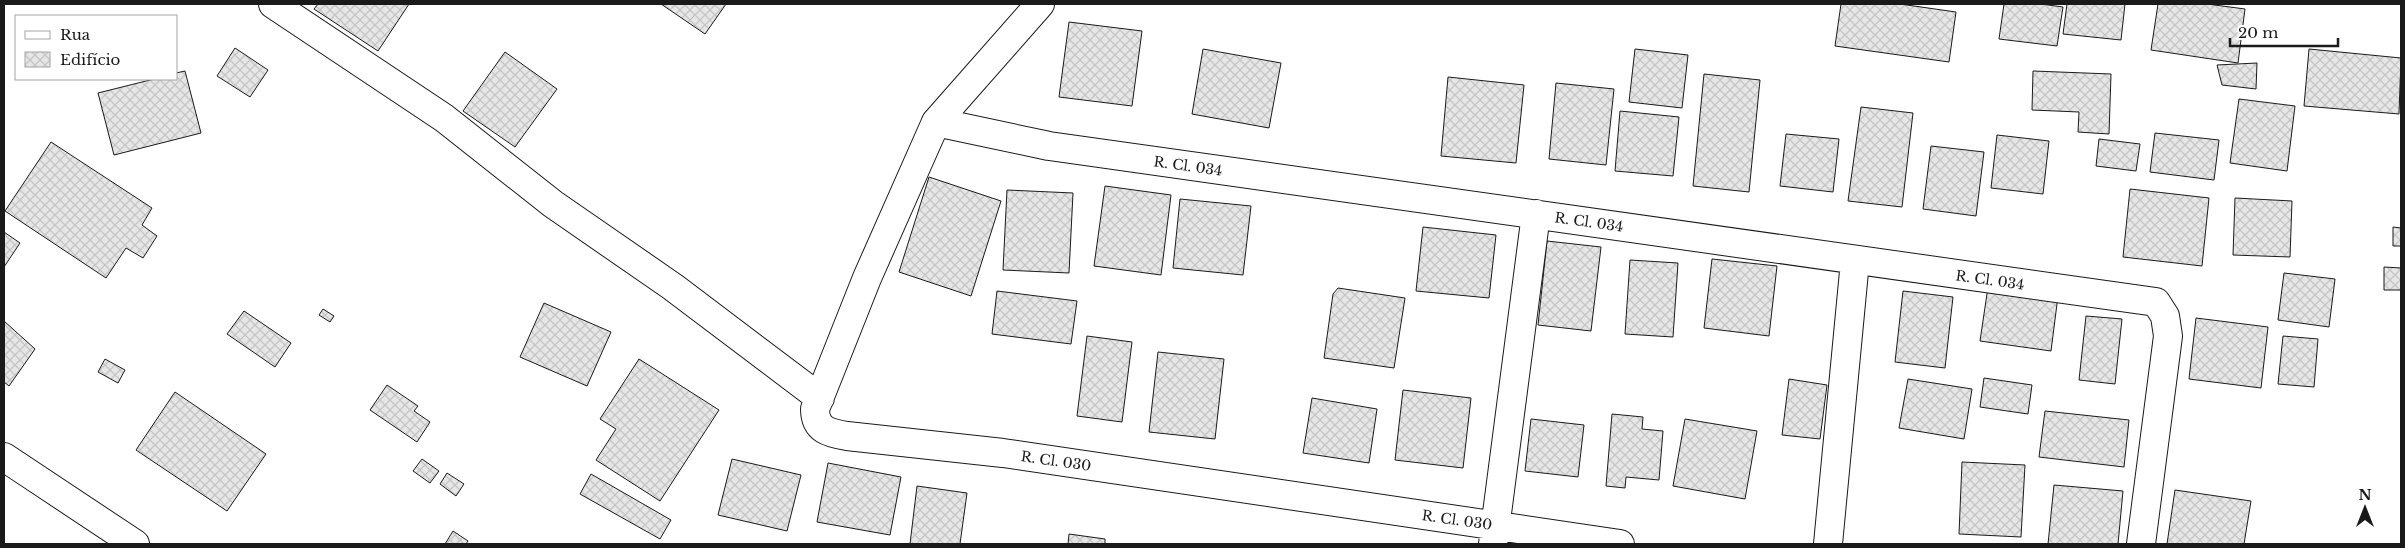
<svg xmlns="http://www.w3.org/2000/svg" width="2405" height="548" viewBox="0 0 2405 548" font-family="'Libre Baskerville',serif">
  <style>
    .building { fill: url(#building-cross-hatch); stroke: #1a1a1a }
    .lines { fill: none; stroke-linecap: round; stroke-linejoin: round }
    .street-casing { stroke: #1a1a1a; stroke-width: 30 }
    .street { stroke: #fff; stroke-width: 28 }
    .labels { text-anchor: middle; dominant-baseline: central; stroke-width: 4; stroke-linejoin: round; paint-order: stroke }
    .street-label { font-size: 14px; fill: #1a1a1a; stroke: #fff }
  </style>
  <defs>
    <pattern id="building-cross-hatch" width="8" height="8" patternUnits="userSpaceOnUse" patternTransform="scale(1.25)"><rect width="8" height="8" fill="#e6e6e6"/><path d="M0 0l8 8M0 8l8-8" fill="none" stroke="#c5c5c5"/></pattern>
  </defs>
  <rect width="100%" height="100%" fill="#fff"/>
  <path class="building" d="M318,4H409L378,51L314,9Z
    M661,4H726L705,34Z
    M1841,4H1900L1956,12L1949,62L1835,46Z
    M2004,4H2041L2063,7L2057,46L1999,39Z
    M2067,4H2125L2121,40L2063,34Z
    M2158,4H2207L2245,9L2238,63L2151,50Z
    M1069,22L1142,31L1132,106L1059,97Z
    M235,48L268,70L250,97L217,76Z
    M1203,49L1281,63L1269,128L1192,114Z
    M1635,49L1688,55L1682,108L1629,102Z
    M2309,49L2401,58L2399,114L2304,106Z
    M505,52L557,89L515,147L463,111Z
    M2257,63L2256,89L2222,85L2217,65Z
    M185,71L201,133L114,155L98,93L154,79H176V73Z
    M2033,71L2111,74L2109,134L2078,132L2079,112L2032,110Z
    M1704,74L1760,80L1749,192L1693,186Z
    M1448,77L1524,85L1516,163L1441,156Z
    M1556,83L1614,89L1606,165L1549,159Z
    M2239,99L2295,106L2287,171L2230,163Z
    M1861,107L1913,113L1902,207L1848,201Z
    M1620,111L1679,117L1673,176L1615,171Z
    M2155,133L2219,140L2214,180L2150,172Z
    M1786,134L1839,139L1833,192L1780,186Z
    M1997,135L2049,141L2043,194L1991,188Z
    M2099,139L2140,144L2136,171L2096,166Z
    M51,142L152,208L142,225L157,236L143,258L126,248L106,278L5,211Z
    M1931,146L1984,152L1976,216L1923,209Z
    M929,177L1001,201L971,296L899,272Z
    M1105,186L1171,195L1161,275L1094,266Z
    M2130,189L2209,198L2202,266L2123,257Z
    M1007,190L1073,193L1069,273L1003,270Z
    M2235,198L2292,201L2290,257L2233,255Z
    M1180,199L1251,206L1243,275L1173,268Z
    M1423,227L1496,235L1489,298L1416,291Z
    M2393,227L2401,228V246H2393Z
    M4,232L20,243L4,267Z
    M1547,241L1601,247L1591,331L1538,325Z
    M1712,259L1777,266L1769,336L1704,328Z
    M1630,260L1678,263L1673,337L1625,334Z
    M2384,267L2401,268V290H2384Z
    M2284,273L2335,279L2329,327L2278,320Z
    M1988,287L2058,296L2051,351L1980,341Z
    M1338,288L1405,298L1394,368L1324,358L1333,294Z
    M997,291L1077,301L1071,344L992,334Z
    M1903,291L1953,297L1945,368L1895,362Z
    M544,303L611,332L587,386L520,357Z
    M323,309L334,316L330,322L319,315Z
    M244,311L291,343L275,367L227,334Z
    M2086,316L2122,319L2115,384L2079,380Z
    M2196,318L2268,327L2261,388L2189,379Z
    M4,321L35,349L9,386L4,382Z
    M1087,336L1132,342L1122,422L1077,416Z
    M2283,336L2318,339L2314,387L2278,384Z
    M1158,352L1224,359L1215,439L1149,432Z
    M105,359L125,370L118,383L98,372Z
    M639,359L719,410L660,501L596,460L616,429L600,419Z
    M1984,378L2032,385L2028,414L1980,407Z
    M1789,379L1827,385L1820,439L1782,435Z
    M1908,379L1972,389L1964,439L1899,428Z
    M387,385L418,406L414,411L430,422L417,442L370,410Z
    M1403,390L1471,398L1463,468L1395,460Z
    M175,392L266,454L227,511L136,450Z
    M1312,398L1377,409L1369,463L1303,453Z
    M2045,411L2129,420L2124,467L2039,457Z
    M1612,414L1643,417L1642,429L1663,431L1659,480L1626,477L1625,488L1606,486Z
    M1531,419L1584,425L1578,477L1525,471Z
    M1685,419L1757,431L1745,499L1673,486Z
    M422,459L439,471L430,483L413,471Z
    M732,459L801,475L787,531L718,515Z
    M1962,462L2025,465L2021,537L1959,534Z
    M828,463L901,477L890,535L817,522Z
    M447,473L464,484L456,496L440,484Z
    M591,474L671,520L660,539L580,494Z
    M2054,485L2123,491L2118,544H2048Z
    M917,486L967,493L960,544H910Z
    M2175,490L2251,501L2244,544H2167Z
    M453,531L468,541L466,544H445Z
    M1069,534L1105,539V544H1068Z"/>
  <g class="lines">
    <defs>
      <path id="street" d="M273,4L444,118L553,204L673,287L820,398
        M1040,4L936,122L1049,146L2156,302L2165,316L2168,336L2141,544
        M936,122L867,278L815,409C815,430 829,433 847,436L1003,453L1620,544
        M4,457L135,544
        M1493,544L1536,214
        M1828,544L1855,261"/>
    </defs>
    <use href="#street" class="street-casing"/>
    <use href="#street" class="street"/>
  </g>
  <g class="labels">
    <g class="street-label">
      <text transform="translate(1188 166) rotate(8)">R. Cl. 034</text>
      <text transform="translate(1589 222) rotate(8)">R. Cl. 034</text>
      <text transform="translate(1990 280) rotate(8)">R. Cl. 034</text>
      <text transform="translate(1056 461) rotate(8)">R. Cl. 030</text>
      <text transform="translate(1457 520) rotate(8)">R. Cl. 030</text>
    </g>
  </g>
  <rect width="2405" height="548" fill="none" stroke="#1a1a1a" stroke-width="10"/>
  <rect x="15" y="15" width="162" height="65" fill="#ffffff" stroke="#a3a3a3"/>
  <rect x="25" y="31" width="25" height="8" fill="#ffffff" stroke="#a3a3a3"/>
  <text x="60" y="40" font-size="15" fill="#1a1a1a">Rua</text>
  <rect x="25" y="52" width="25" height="15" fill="url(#building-cross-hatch)" stroke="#a3a3a3"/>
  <text x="60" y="65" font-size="15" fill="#1a1a1a">Edifício</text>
  <g transform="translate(2365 508)" stroke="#ffffff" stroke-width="4" paint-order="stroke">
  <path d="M0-4L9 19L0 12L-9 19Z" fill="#1a1a1a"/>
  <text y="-8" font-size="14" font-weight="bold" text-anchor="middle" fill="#1a1a1a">N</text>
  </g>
  <path d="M2230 38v8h108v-8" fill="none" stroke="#1a1a1a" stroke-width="2.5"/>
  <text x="2238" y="38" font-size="15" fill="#1a1a1a" stroke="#ffffff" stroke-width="4" paint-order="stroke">20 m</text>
</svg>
